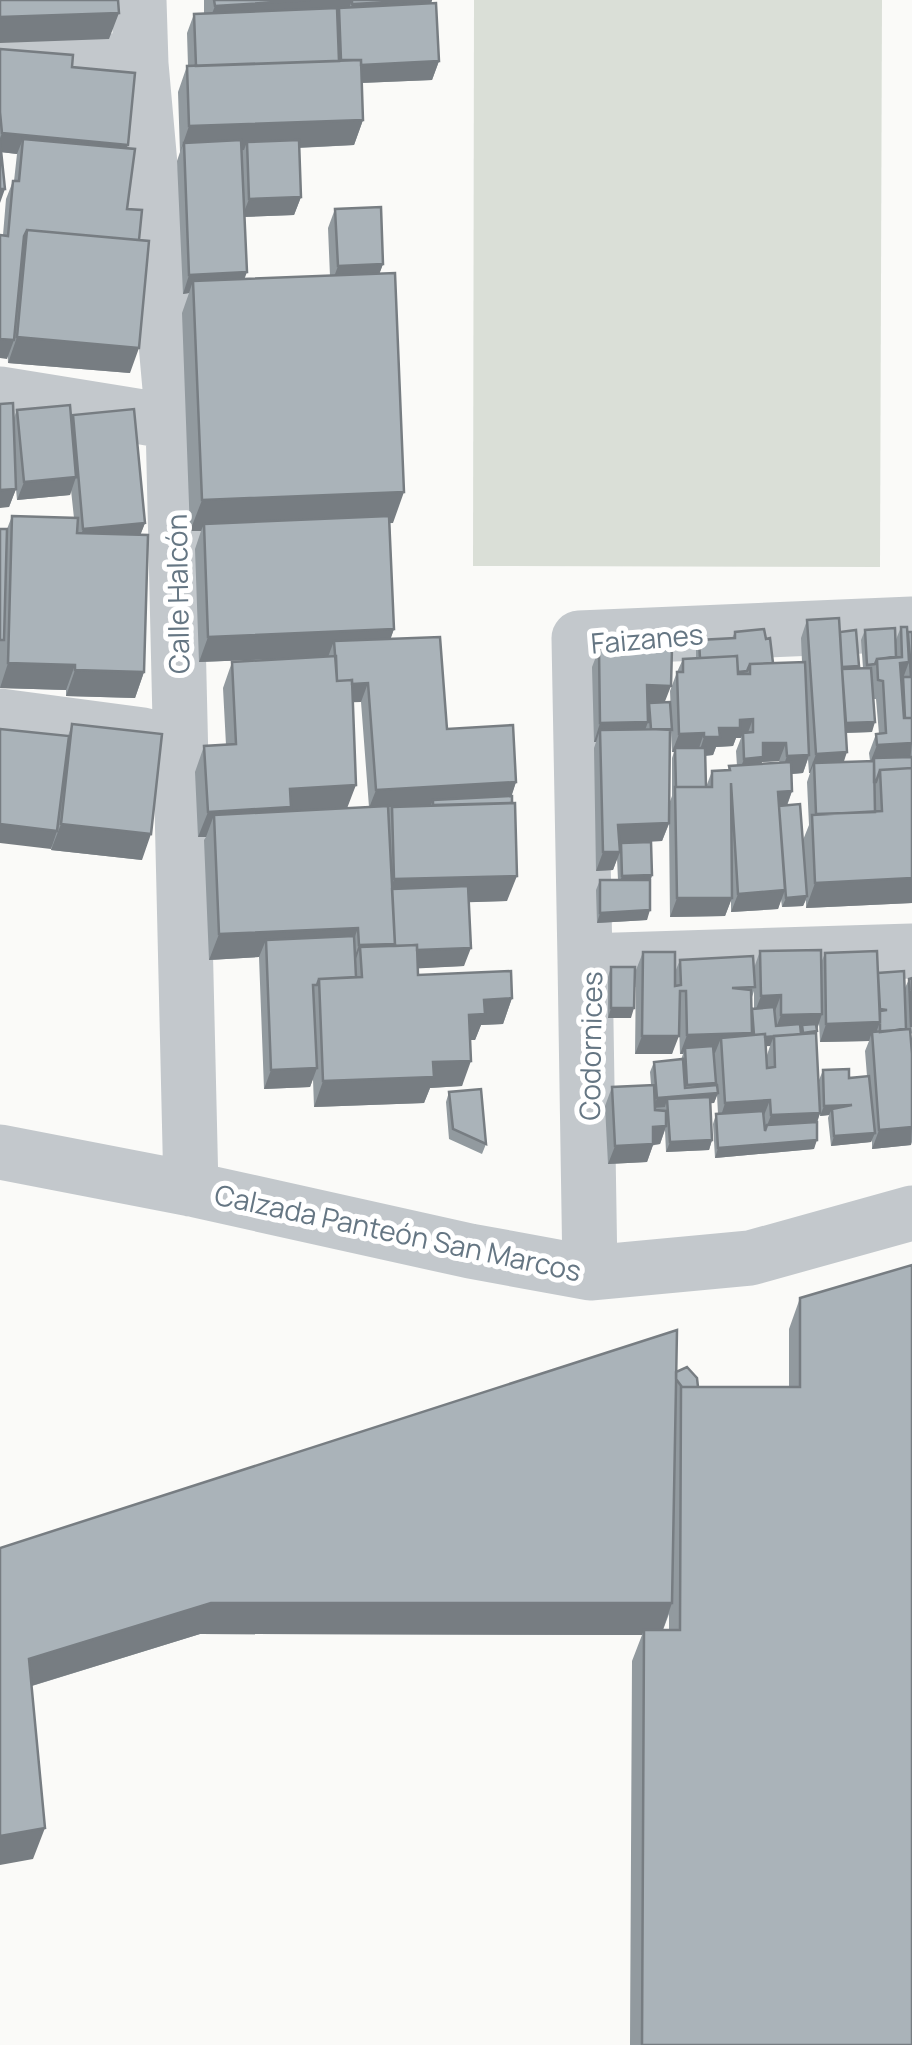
<svg xmlns="http://www.w3.org/2000/svg" width="912" height="2045" viewBox="0 0 912 2045" font-family="Manrope,sans-serif">
  <style>
    .pitch { fill: #dadfd7 }
    .lines { fill: none; stroke-linecap: round; stroke-linejoin: round }
    .minor { stroke: #c3c8cc; stroke-width: 55 }
    .wall { fill: #929a9f; fill-rule: evenodd }
    .shaded-wall { fill: #777d82 }
    .building { fill: #aab3b9; stroke: #777d82; stroke-width: 2.5 }
    .labels { text-anchor: middle; dominant-baseline: central; stroke-width: 10; stroke-linejoin: round; paint-order: stroke }
    .street-label { font-size: 28px; fill: #657683; stroke: #fff }
  </style>
  <rect width="100%" height="100%" fill="#fafaf8"/>
  <path class="pitch" d="M474,0H882L880,567L473,566Z"/>
  <g class="lines">
    <path class="minor" d="M139,0L141,64L173,422L191,1189
      M0,49L141,64
      M0,394L173,422
      M0,716L143,735
      M585,961L579,638L912,624
      M0,1152L191,1189L470,1251L590,1273L750,1258L912,1213
      M590,1273L585,961L912,951"/>
  </g>
  <path class="wall" d="M204,0H432L431,3L439,61L432,80L361,83L363,120L354,145L299,148L301,197L294,215L244,217V279L330,276L328,228L335,209L383,264L379,274L393,523H390L394,629L390,639L447,729L516,782L511,796L507,901L469,902L464,966L417,968L418,975L512,998L503,1024L481,1025L475,1040H470L462,1086L430,1088L424,1103L314,1107L313,1079L310,1087L264,1089L259,957L209,960L204,840L206,837H198L195,772L204,746L226,745L223,688L232,662L323,657L199,662L195,549L201,531H190L182,313L189,293L183,294L177,161L180,152L178,92L187,66H188L187,33L194,14H204ZM353,702H361L369,807L347,808Z
    M0,49L72,67L127,148L130,373L8,363L3,235L6,199L13,181H14L17,154L1,152L0,203Z
    M17,410L71,420L73,415L145,523L140,535L144,672L135,698L66,696V690L0,688V529H7L12,516L74,518L71,490L70,495L17,500L16,489L9,507L13,420Z
    M807,620L840,632L859,666L858,668H863L861,640L865,630L895,642L901,627L907,633L912,632V903L806,908V900L803,906L782,907L781,899L778,909L731,912V900L725,916L670,917L669,824L662,841L619,843L652,875L650,883L647,920L597,923L596,890L600,880H618L617,858L613,870L596,871L594,748L596,742H594L592,667L599,649L664,702L671,716L670,691L677,672L683,659L696,658V650L699,640L732,638L735,632L766,639L773,663L802,662L801,638ZM874,699H876L879,734H876L869,753L870,761L844,762L846,733L872,732ZM671,732L672,752H674L672,758V796L669,804ZM736,738H741L736,751L737,766H729L728,770L712,771L706,787V756L713,755L716,747L733,746ZM808,759L809,773H810L807,782L809,825L803,840L787,806L792,791L791,774L803,773ZM779,761L780,763L761,764L762,762Z
    M72,724L142,860L51,850L52,846L51,849L68,736Z
    M760,951L821,963L825,953L878,973L906,1029L905,988L909,979L912,1033L911,1034L912,1054V1142L911,1145L872,1149V1140L871,1142L831,1146L828,1118L829,1115L820,1116V1113L817,1123L814,1149L715,1158L713,1124L716,1114H718L717,1095L714,1103H710L712,1140L709,1150L666,1152L665,1130L660,1144L653,1145L647,1162L608,1164L605,1106L612,1087L651,1085L650,1072L654,1062L681,1060L683,1054H680L679,1025L672,1054H635L636,970L643,952L675,972L680,960L754,968ZM754,991V1009H752V997ZM819,1023L820,1042L869,1041L865,1051L867,1076L849,1078L823,1070L819,1080L820,1105L816,1034ZM765,1046H770L767,1055V1068Z
    M611,967L631,1018H608V977Z
    M449,1092L486,1144L482,1154L449,1139L446,1102Z
    M800,1298L912,2045H630L632,1661L642,1635L200,1634L32,1686L33,1859L0,1548L676,1372L698,1387H789V1329ZM669,1614V1630H663Z"/>
  <path class="shaded-wall" d="M310,0H352L344,23L339,8L333,24L205,31L215,6Z
    M432,0L425,19L345,23L352,4Z
    M119,13L109,39L0,43V17Z
    M439,61L432,80L335,84L342,66Z
    M363,120L354,145L247,150V142L244,150L184,152V143L180,152L189,126Z
    M2,133L128,145L121,163L23,139L17,154L0,152V138Z
    M0,189H5L0,203Z
    M301,197L294,215L242,217L249,199Z
    M383,264L376,283L331,285L338,266Z
    M247,272L240,291L193,281L189,293L183,294L189,275Z
    M17,337L139,348L130,373L8,363Z
    M0,339L14,340L7,359L0,358Z
    M76,477L70,495L17,500L24,482Z
    M16,489L9,507L0,508V490Z
    M404,492L393,523L204,530V524L201,531H190L202,500Z
    M145,523L138,541L77,547L83,529Z
    M394,629L385,655L334,641L328,657L199,662L208,637Z
    M909,662L902,681L900,663Z
    M8,663L75,665L66,690L0,688Z
    M75,670L144,672L135,698L66,696Z
    M368,683L361,702L329,703L336,684Z
    M647,685L671,686L664,704H641Z
    M753,719L746,738L743,733L741,738H736L733,746L716,747L713,755L698,756L704,737L719,728L740,720Z
    M648,722L641,741L600,730L596,742H594L600,723Z
    M875,722L872,732L840,733L844,724Z
    M704,733L698,751L675,748L674,752H672L679,734Z
    M763,743H786L779,761L762,762L757,775L737,777L744,759Z
    M912,743L910,761L874,758L872,763H870L877,745Z
    M847,752L841,770L814,763L810,773H809L816,754Z
    M809,755L803,773L780,775L787,756Z
    M516,782L510,801L433,800L431,805L369,808L376,790Z
    M356,785L346,811L214,815L206,837H198L208,812L290,789Z
    M792,791L785,810H779L778,792Z
    M669,823L662,841L612,843L618,825Z
    M0,824L57,831L51,849L0,843Z
    M61,824L151,834L142,860L51,850Z
    M603,852H620L613,870L596,871Z
    M652,875L649,885L618,886L622,876Z
    M517,876L507,901L385,905L394,879Z
    M912,878V903L806,908L815,883Z
    M785,890L778,909L731,912L738,894Z
    M807,896L803,906L782,907L786,898Z
    M677,898H732L725,916L670,917Z
    M650,910L647,920L597,923L600,913Z
    M358,928L349,953L266,940L259,957L209,960L219,934Z
    M395,944L385,969L360,947L352,971H349L359,945Z
    M471,948L464,966L388,970L395,951Z
    M781,995L774,1014H754L761,996Z
    M512,998L503,1024L481,1025L475,1040H459L469,1015L484,1000Z
    M611,1008H634L631,1018H608Z
    M822,1014L813,1041L802,1025L799,1033H774L781,1015Z
    M880,1022L873,1041L872,1032L869,1041L820,1042L826,1024Z
    M752,1033L746,1051L721,1038L715,1053L685,1054V1048L683,1054H680L687,1035Z
    M642,1036H679L672,1054H635Z
    M774,1036L770,1046L751,1047L754,1038Z
    M471,1061L462,1086L430,1088L424,1103L314,1107L323,1081L433,1062Z
    M317,1068L310,1087L264,1089L271,1070Z
    M718,1093L714,1103L668,1107L667,1099L665,1107L653,1108L657,1098Z
    M770,1100L763,1118L719,1122L725,1103Z
    M852,1105L832,1109L829,1115L820,1116L824,1106Z
    M820,1113L814,1131L764,1134L771,1115Z
    M666,1126L660,1144L653,1145L647,1162L608,1164L615,1146L653,1127Z
    M912,1127L911,1145L872,1149L879,1130Z
    M875,1133L871,1142L831,1146L834,1136Z
    M712,1140L709,1150L666,1152L670,1142Z
    M817,1140L814,1149L715,1158L718,1148Z
    M211,1603H672L661,1635L644,1630L642,1635L200,1634L18,1690L29,1659Z
    M45,1828L33,1859L0,1865V1836Z"/>
  <path class="building" d="M0,0H118L119,13L0,17Z
    M214,0H310L215,6Z
    M352,0H432L352,4Z
    M436,3L439,61L361,65V60H341L339,8Z
    M337,8L339,61L196,66L194,14Z
    M0,49L73,55L72,67L135,73L128,145L2,133L0,112Z
    M361,60L363,120L189,126L187,66Z
    M23,139L135,149L127,209L142,210L139,240L27,230L24,236L14,340L0,339V235L8,236L13,181H19Z
    M241,140L247,272L189,275L184,143Z
    M299,140L301,197L249,199L247,142Z
    M0,141L5,189H0Z
    M381,207L383,264L338,266L335,209Z
    M27,230L149,241L139,348L17,337Z
    M395,273L404,492L202,500L193,281Z
    M13,403L16,489L0,490V404Z
    M70,405L76,477L24,482L17,410Z
    M134,409L145,523L83,529L73,415Z
    M12,516L78,518L77,533L148,535L144,672L75,670V665L8,663Z
    M389,516L394,629L208,637L204,524Z
    M0,529H7L4,640H0Z
    M839,618L847,752L816,754L807,620Z
    M901,627H907L909,662L900,663L904,718H912V743L877,745L876,734L886,733L883,681L878,680L877,659L902,657Z
    M895,628L896,657L877,659L875,664L867,665L865,630Z
    M764,629L766,639L770,638L773,663L750,664L747,671L738,672L737,656L700,658L699,640L735,638V632Z
    M856,630L859,666L842,667L840,632Z
    M908,632H912V718H905L903,677H911Z
    M440,637L447,729L513,725L516,782L376,790L368,683L352,684V680L337,681L334,641Z
    M672,648L671,686L647,685L648,722L600,723L599,649Z
    M336,656L337,681L352,680L356,785L290,789L291,807L208,812L204,746L236,744L232,662Z
    M737,656L738,674H750V664L805,662L809,755L787,756L786,743H763V757L744,759L743,733L753,732V719L740,720V728H719L720,737H704V733L679,734L677,672H683V659Z
    M871,668L875,722L846,723L842,669Z
    M670,702L672,730L651,729L649,703Z
    M72,724L162,734L151,834L61,824Z
    M0,729L69,736L57,831L0,824Z
    M670,729L669,823L618,825L620,852H603L600,730Z
    M675,748H705L706,787H676Z
    M912,757V768L880,770L876,782H874V758Z
    M874,761L875,812L816,814L814,763Z
    M791,762L792,791L778,792L785,890L738,894L731,783L732,898H677L675,787H712V771L730,770L729,766Z
    M912,768V878L815,883L812,815L882,811L880,770Z
    M512,796V803L433,805V800Z
    M515,803L517,876L394,879L392,807Z
    M800,804L807,896L786,898L779,806Z
    M388,806L395,944L359,945L358,928L219,934L214,815Z
    M651,842L652,875L622,876L621,843Z
    M600,880H650V910L600,913Z
    M468,886L471,948L417,950V945L395,946L392,889Z
    M354,936L356,977L319,979L317,985H313L317,1068L271,1070L266,940Z
    M417,945L418,975L511,971L512,998L484,1000L485,1014L469,1015L471,1061L433,1062L434,1077L323,1081L319,979L362,977L360,947Z
    M821,950L822,1014L781,1015V995L761,996L760,951Z
    M877,951L880,1022L826,1024L825,953Z
    M643,952H675V986L681,985L680,960L753,956L755,987L732,988L751,990L752,1033L687,1035L686,991H680L679,1036H642Z
    M611,967H635L634,1008H611Z
    M904,971L906,1029L880,1032V1011L887,1010L880,1009L878,973Z
    M912,978V1026H911L909,979Z
    M774,1007L776,1026L800,1024L801,1034L765,1037V1034L754,1035L752,1009Z
    M816,1024L817,1031L803,1033L802,1025Z
    M910,1029L912,1054V1127L879,1130L872,1032Z
    M816,1033L820,1113L771,1115L770,1100L725,1103L721,1038L765,1034L767,1068L775,1067L774,1036Z
    M713,1046L716,1083L687,1085L685,1048Z
    M683,1059L685,1088L717,1085L718,1093L657,1098L654,1062Z
    M849,1069V1078L869,1076L875,1133L834,1136L832,1109L852,1105L824,1106L823,1070Z
    M654,1085L655,1110L666,1111V1126L653,1127V1144L615,1146L612,1087Z
    M481,1089L486,1144L453,1129L449,1092Z
    M710,1097L712,1140L670,1142L667,1099Z
    M763,1111L765,1131L767,1125L817,1122V1140L718,1148L716,1114Z
    M912,1265V2045H642L644,1630H680L681,1387H800V1298Z
    M677,1330L672,1603H211L29,1659L45,1828L0,1836V1548Z
    M687,1367L697,1378L698,1387H682L676,1379V1372Z"/>
  <g class="labels">
    <g class="street-label">
      <text transform="translate(177 594) rotate(-91)">Calle Halcón</text>
      <text transform="translate(647 638) rotate(-5)">Faizanes</text>
      <text transform="translate(590 1046) rotate(-89)">Codornices</text>
      <text transform="translate(398 1232) rotate(12)">Calzada Panteón San Marcos</text>
    </g>
  </g>
</svg>
